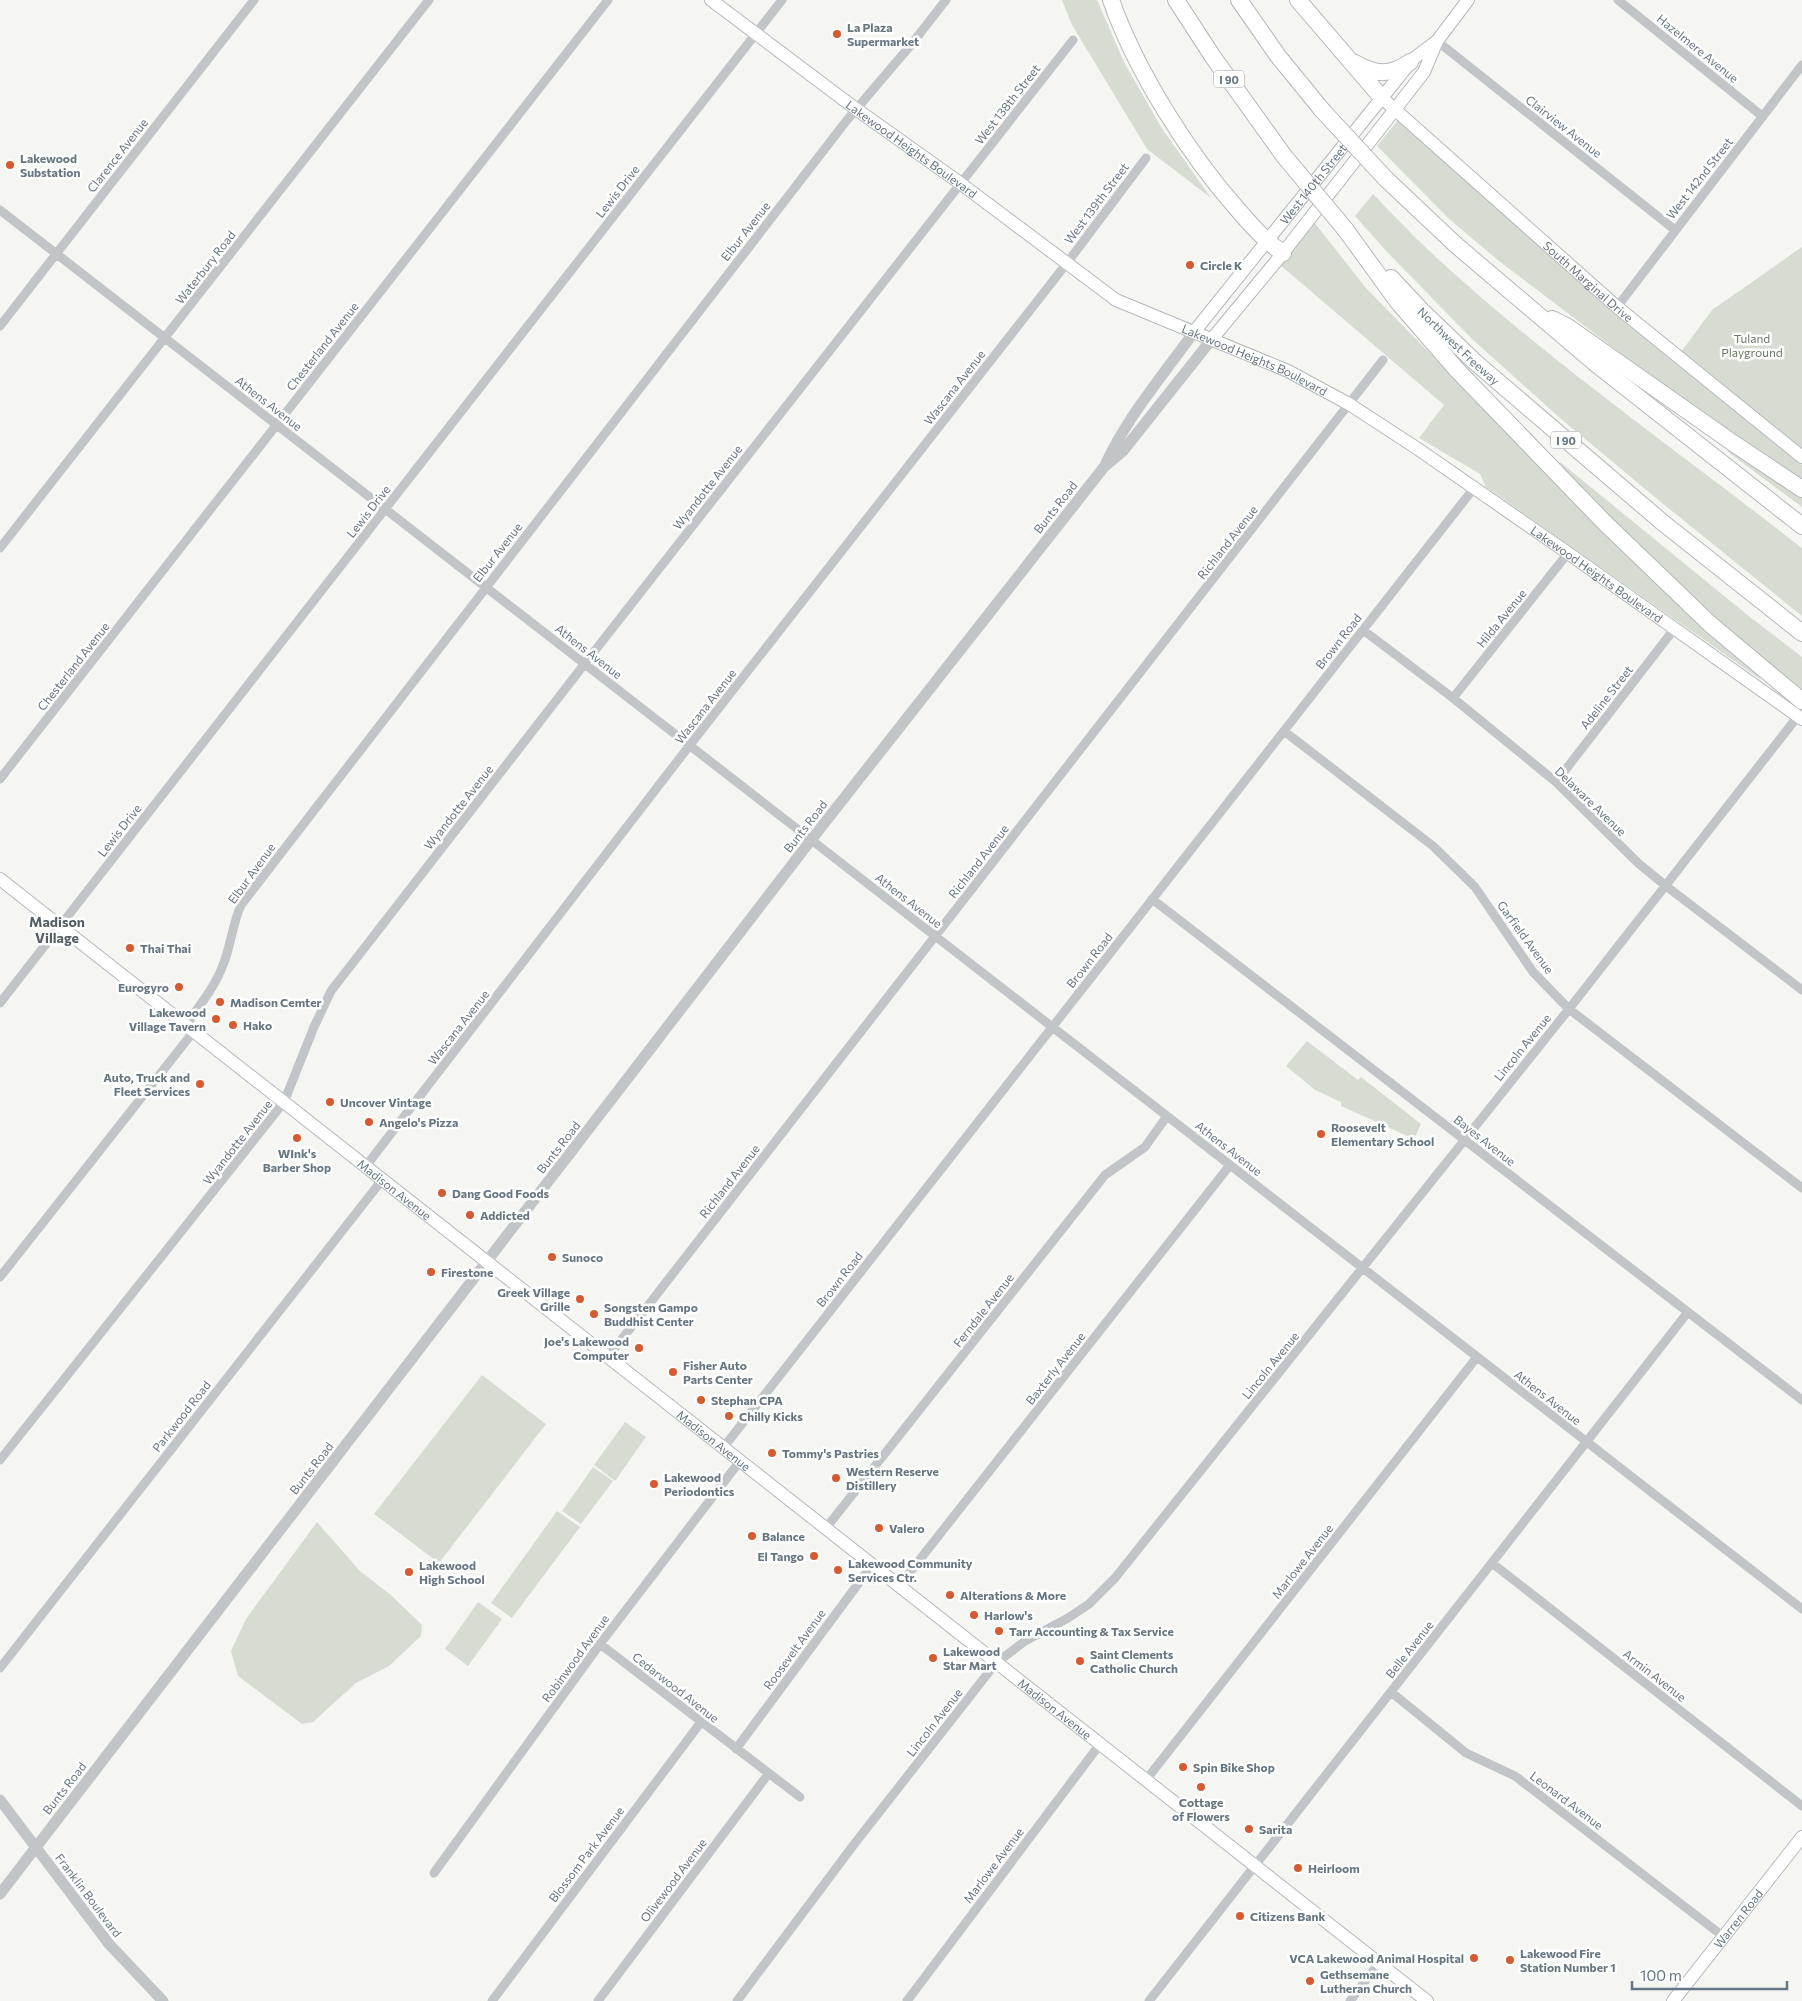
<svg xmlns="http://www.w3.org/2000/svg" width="1802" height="2001" viewBox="0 0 1802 2001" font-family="Commissioner,sans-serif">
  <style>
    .green { fill: #d7dcd3 }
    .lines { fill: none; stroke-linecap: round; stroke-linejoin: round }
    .secondary-casing { stroke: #b4b8bc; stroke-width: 14 }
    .motorway-casing { stroke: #b4b7ba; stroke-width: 18 }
    .minor { stroke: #c1c5c8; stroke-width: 9 }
    .tertiary { stroke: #c1c5c8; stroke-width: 11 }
    .secondary { stroke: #fff; stroke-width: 12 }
    .motorway { stroke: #fff; stroke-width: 16 }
    .motorway-bridge-casing { stroke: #b4b7ba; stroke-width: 18; stroke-linecap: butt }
    .motorway-bridge { stroke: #fff; stroke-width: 16 }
    .poi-dot { fill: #da582d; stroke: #fff; stroke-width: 2 }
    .labels { text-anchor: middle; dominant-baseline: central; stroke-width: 5; stroke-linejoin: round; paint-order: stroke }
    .shield { fill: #fff; stroke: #949ea8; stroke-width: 1 }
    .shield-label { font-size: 11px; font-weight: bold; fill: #667582 }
    .poi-label { font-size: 12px; font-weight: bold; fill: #667582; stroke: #fff; text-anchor: start }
    .street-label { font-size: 12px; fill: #667582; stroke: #fff }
    .park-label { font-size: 12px; fill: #687964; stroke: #fff }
    .neighbourhood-label { font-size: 14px; font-weight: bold; fill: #535e67; stroke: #fff }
  </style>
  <rect width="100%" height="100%" fill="#f5f6f2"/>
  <path class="green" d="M1062,0H1097L1124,62L1161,127L1211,198L1147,149L1072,25Z
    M1398,120L1611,311L1802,465V479L1677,396L1499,261L1449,219L1377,146Z
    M1373,194C1398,220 1422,245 1449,269C1560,369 1684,456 1802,548V616L1662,503L1560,418L1472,339L1389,254L1355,216Z
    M1314,222L1366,288L1461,385L1762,675L1760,679L1486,487L1480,474L1419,438L1444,405L1279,264Z
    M1802,247V450L1681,352L1712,310Z
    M1731,447L1802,495V507L1728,452Z
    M1560,462L1750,617L1802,657V694L1674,583L1558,464Z
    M1307,1041L1358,1080L1361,1077L1421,1124L1414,1139L1341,1106V1102L1315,1090L1286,1066Z
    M482,1375L546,1424L439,1563L374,1514Z
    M625,1422L646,1437L615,1481L594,1465Z
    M593,1467L613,1481L581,1524L562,1511Z
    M557,1511L580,1527L512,1618L491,1603Z
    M317,1522L360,1571L392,1596L422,1625L421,1636L389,1666L356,1683L313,1722L302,1724L238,1676L231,1651L246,1619Z
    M478,1602L502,1619L468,1666L445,1649Z"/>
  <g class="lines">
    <defs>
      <g id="secondary">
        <path id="s1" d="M711,0L856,109L960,183L1116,300L1288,371L1349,404L1418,449L1568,553L1802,719"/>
        <path id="s2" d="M1382,98L1617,307L1802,457"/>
        <path id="s3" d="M1194,332L1413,59L1437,41"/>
        <path d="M1212,339L1283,253L1424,72L1437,41L1468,0"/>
        <path id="s4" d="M0,879L1427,2001"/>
        <path id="s5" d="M1673,2001L1802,1837"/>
      </g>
      <g id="motorway">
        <path d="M1111,0C1136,71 1189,155 1239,211C1253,227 1265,241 1283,253"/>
        <path d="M1176,0L1213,57L1284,156"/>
        <path d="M1239,0L1278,56L1322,110"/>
        <path d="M1298,0L1382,98"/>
        <path d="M1355,63C1376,75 1390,76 1410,62"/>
        <path d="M1386,179L1456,245L1596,364L1802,526"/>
        <path d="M1345,229L1398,302L1457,370L1604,522L1710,624L1802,701"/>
        <path id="s6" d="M1391,278L1421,310L1475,362L1662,522L1802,633"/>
        <path d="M1552,319L1568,327L1733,443L1802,489"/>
      </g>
    </defs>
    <use href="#secondary" class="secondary-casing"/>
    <use href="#motorway" class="motorway-casing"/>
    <path class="minor" d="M1618,0L1762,116
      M1437,41L1675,230
      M0,210L1802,1609
      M1617,307L1802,65
      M0,326L254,0
      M0,548L429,0
      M1363,630L1453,698L1556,782L1638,863L1666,886L1802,990
      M1453,698L1568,553
      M1284,731L1433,846L1475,887L1533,972L1569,1009L1802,1188
      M0,779L608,0
      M1556,782L1675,628
      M1152,899L1802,1400
      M0,1003L782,0
      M186,1025C199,1006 215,987 223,965C231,946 232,925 241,905L847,120L910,46L946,0
      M366,1166L686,750L1067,263L1146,158
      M0,1277L194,1031
      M608,1357L1383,360
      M723,1448L1474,488
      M0,1460L284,1102L314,1027L331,991L593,653L1073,40
      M826,1528L1105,1175L1145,1147L1167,1116
      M1492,1563L1802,1806
      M899,1586L1230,1165
      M600,1644L800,1797
      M0,1668L382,1180
      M1391,1692L1466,1753L1515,1776L1724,1937
      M736,1749L872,1565
      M1146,1780L1477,1357
      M434,1873L600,1644L740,1461
      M492,2001L701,1722
      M598,2001L769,1773
      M737,2001L855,1843L996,1663L1025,1641L1068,1618L1089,1604L1115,1578L1569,1009L1798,716
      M907,2001L1100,1744
      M1149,2001L1688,1312
      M1350,2001L1379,1963"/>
    <path class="tertiary" d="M1106,463C1128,416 1164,374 1194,332
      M0,1800L109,1944L163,2001
      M0,1894L808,844L1104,467L1123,451L1212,339"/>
    <use href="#secondary" class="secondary"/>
    <use href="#motorway" class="motorway"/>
    <defs>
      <path id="motorway-bridge" d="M1322,110L1386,179
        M1284,156L1345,229"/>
    </defs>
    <use href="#motorway-bridge" class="motorway-bridge-casing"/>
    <use href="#motorway-bridge" class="motorway-bridge"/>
  </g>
  <g class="poi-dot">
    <circle cx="837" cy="34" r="5"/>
    <circle cx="10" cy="165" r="5"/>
    <circle cx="1190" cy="265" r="5"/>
    <circle cx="130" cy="948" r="5"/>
    <circle cx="179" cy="987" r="5"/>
    <circle cx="220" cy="1002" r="5"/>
    <circle cx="216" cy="1019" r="5"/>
    <circle cx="233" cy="1025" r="5"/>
    <circle cx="200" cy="1084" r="5"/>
    <circle cx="330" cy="1102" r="5"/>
    <circle cx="369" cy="1122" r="5"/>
    <circle cx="1321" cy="1134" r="5"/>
    <circle cx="297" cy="1138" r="5"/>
    <circle cx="442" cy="1193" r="5"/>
    <circle cx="470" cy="1215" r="5"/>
    <circle cx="552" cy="1257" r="5"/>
    <circle cx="431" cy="1272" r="5"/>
    <circle cx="580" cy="1299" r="5"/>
    <circle cx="594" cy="1314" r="5"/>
    <circle cx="639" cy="1348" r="5"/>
    <circle cx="673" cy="1372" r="5"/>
    <circle cx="701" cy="1400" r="5"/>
    <circle cx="729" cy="1416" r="5"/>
    <circle cx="772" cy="1453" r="5"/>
    <circle cx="836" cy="1478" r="5"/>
    <circle cx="654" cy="1484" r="5"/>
    <circle cx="879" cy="1528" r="5"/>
    <circle cx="752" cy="1536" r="5"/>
    <circle cx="814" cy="1556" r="5"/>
    <circle cx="838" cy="1570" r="5"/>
    <circle cx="409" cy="1572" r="5"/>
    <circle cx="950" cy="1595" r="5"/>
    <circle cx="974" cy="1615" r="5"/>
    <circle cx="999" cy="1631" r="5"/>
    <circle cx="933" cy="1658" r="5"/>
    <circle cx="1080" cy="1661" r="5"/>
    <circle cx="1183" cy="1767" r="5"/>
    <circle cx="1201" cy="1787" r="5"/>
    <circle cx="1249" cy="1829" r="5"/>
    <circle cx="1298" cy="1868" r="5"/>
    <circle cx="1240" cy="1916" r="5"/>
    <circle cx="1474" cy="1958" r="5"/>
    <circle cx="1510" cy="1960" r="5"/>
    <circle cx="1310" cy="1981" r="5"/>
  </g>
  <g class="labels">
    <g class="shield">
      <rect x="1214" y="70.5" width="30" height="17" rx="4"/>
      <rect x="1551" y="431.5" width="30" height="17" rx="4"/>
    </g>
    <g class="shield-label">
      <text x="1229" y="79">I 90</text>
      <text x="1566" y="440">I 90</text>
    </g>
    <g class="poi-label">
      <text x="847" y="27">La Plaza<tspan x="847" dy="14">Supermarket</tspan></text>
      <text x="20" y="158">Lakewood<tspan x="20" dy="14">Substation</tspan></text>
      <text x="1200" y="265">Circle K</text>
      <text x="140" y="948">Thai Thai</text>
      <text x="169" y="987" text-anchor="end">Eurogyro</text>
      <text x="230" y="1002">Madison Cemter</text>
      <text x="206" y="1012" text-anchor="end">Lakewood<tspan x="206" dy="14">Village Tavern</tspan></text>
      <text x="243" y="1025">Hako</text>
      <text x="190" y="1077" text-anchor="end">Auto, Truck and<tspan x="190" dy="14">Fleet Services</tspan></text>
      <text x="340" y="1102">Uncover Vintage</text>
      <text x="379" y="1122">Angelo's Pizza</text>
      <text x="1331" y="1127">Roosevelt<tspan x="1331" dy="14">Elementary School</tspan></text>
      <text x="297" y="1153" text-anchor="middle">WInk's<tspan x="297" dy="14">Barber Shop</tspan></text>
      <text x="452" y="1193">Dang Good Foods</text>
      <text x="480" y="1215">Addicted</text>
      <text x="562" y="1257">Sunoco</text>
      <text x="441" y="1272">Firestone</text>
      <text x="570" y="1292" text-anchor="end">Greek Village<tspan x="570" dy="14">Grille</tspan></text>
      <text x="604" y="1307">Songsten Gampo<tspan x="604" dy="14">Buddhist Center</tspan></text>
      <text x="629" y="1341" text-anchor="end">Joe's Lakewood<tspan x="629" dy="14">Computer</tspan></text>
      <text x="683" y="1365">Fisher Auto<tspan x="683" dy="14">Parts Center</tspan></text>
      <text x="711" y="1400">Stephan CPA</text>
      <text x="739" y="1416">Chilly Kicks</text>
      <text x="782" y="1453">Tommy's Pastries</text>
      <text x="846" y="1471">Western Reserve<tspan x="846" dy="14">Distillery</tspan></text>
      <text x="664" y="1477">Lakewood<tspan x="664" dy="14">Periodontics</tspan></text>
      <text x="889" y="1528">Valero</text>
      <text x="762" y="1536">Balance</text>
      <text x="804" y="1556" text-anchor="end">El Tango</text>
      <text x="848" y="1563">Lakewood Community<tspan x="848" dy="14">Services Ctr.</tspan></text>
      <text x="419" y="1565">Lakewood<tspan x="419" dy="14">High School</tspan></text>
      <text x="960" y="1595">Alterations &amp; More</text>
      <text x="984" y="1615">Harlow's</text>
      <text x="1009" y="1631">Tarr Accounting &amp; Tax Service</text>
      <text x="943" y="1651">Lakewood<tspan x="943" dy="14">Star Mart</tspan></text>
      <text x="1090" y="1654">Saint Clements<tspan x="1090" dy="14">Catholic Church</tspan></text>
      <text x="1193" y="1767">Spin Bike Shop</text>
      <text x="1201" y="1802" text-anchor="middle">Cottage<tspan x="1201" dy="14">of Flowers</tspan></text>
      <text x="1259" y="1829">Sarita</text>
      <text x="1308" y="1868">Heirloom</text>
      <text x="1250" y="1916">Citizens Bank</text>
      <text x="1520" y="1953">Lakewood Fire<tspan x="1520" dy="14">Station Number 1</tspan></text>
      <text x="1464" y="1958" text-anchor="end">VCA Lakewood Animal Hospital</text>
      <text x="1320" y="1974">Gethsemane<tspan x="1320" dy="14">Lutheran Church</tspan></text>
    </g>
    <g class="street-label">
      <text transform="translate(1698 48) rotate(39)">Hazelmere Avenue</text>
      <text transform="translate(1007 104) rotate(-52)">West 138th Street</text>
      <text transform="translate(1564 126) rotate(38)">Clairview Avenue</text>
      <text stroke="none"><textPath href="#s1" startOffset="250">Lakewood Heights Boulevard</textPath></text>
      <text transform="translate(117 155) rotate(-52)">Clarence Avenue</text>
      <text transform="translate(1699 178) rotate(-52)">West 142nd Street</text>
      <text stroke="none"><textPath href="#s3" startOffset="190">West 140th Street</textPath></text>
      <text transform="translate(617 191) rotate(-52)">Lewis Drive</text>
      <text transform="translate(1096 203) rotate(-53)">West 139th Street</text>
      <text transform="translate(745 231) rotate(-52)">Elbur Avenue</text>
      <text transform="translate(205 267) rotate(-52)">Waterbury Road</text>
      <text stroke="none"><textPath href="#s2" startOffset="276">South Marginal Drive</textPath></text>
      <text stroke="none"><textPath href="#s6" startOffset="96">Northwest Freeway</textPath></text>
      <text transform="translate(322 346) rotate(-52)">Chesterland Avenue</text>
      <text stroke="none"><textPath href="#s1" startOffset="655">Lakewood Heights Boulevard</textPath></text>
      <text transform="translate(954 387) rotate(-52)">Wascana Avenue</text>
      <text transform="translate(269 403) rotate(38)">Athens Avenue</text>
      <text transform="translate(707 487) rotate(-52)">Wyandotte Avenue</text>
      <text transform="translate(1055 507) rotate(-52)">Bunts Road</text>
      <text transform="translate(368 511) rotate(-52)">Lewis Drive</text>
      <text transform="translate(1227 542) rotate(-52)">Richland Avenue</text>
      <text transform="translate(497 552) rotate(-52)">Elbur Avenue</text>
      <text stroke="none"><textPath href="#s1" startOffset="1060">Lakewood Heights Boulevard</textPath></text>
      <text transform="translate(1501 618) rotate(-51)">Hilda Avenue</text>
      <text transform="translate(1338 641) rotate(-52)">Brown Road</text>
      <text transform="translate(589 651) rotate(38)">Athens Avenue</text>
      <text transform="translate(73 666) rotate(-52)">Chesterland Avenue</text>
      <text transform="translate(1606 697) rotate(-52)">Adeline Street</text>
      <text transform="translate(705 706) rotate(-52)">Wascana Avenue</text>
      <text transform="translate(1591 801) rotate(44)">Delaware Avenue</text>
      <text transform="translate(458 807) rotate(-52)">Wyandotte Avenue</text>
      <text transform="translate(805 826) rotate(-52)">Bunts Road</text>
      <text transform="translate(119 830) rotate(-52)">Lewis Drive</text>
      <text transform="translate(978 861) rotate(-52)">Richland Avenue</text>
      <text transform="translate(251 873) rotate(-54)">Elbur Avenue</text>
      <text transform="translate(909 900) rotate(38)">Athens Avenue</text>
      <text transform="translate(1526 937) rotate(54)">Garfield Avenue</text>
      <text transform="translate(1089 960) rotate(-52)">Brown Road</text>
      <text transform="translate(458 1027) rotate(-52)">Wascana Avenue</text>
      <text transform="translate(1522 1047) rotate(-51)">Lincoln Avenue</text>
      <text transform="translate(1485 1140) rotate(38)">Bayes Avenue</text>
      <text transform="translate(237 1142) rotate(-52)">Wyandotte Avenue</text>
      <text transform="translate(558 1147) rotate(-52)">Bunts Road</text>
      <text transform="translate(1229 1148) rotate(38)">Athens Avenue</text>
      <text transform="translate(729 1181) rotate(-52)">Richland Avenue</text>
      <text stroke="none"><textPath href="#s4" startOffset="502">Madison Avenue</textPath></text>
      <text transform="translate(839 1279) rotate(-52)">Brown Road</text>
      <text transform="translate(983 1310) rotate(-52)">Ferndale Avenue</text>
      <text transform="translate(1270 1365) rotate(-51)">Lincoln Avenue</text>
      <text transform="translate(1055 1368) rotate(-52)">Baxterly Avenue</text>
      <text transform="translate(1548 1397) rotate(38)">Athens Avenue</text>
      <text transform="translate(181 1416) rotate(-52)">Parkwood Road</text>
      <text stroke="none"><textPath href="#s4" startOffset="908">Madison Avenue</textPath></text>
      <text transform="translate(311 1468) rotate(-52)">Bunts Road</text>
      <text transform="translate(1302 1561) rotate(-52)">Marlowe Avenue</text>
      <text transform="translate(794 1649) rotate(-54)">Roosevelt Avenue</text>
      <text transform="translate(1409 1649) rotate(-52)">Belle Avenue</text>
      <text transform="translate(575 1658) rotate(-54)">Robinwood Avenue</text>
      <text transform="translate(1655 1675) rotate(38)">Armin Avenue</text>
      <text transform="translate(676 1687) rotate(38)">Cedarwood Avenue</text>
      <text stroke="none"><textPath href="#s4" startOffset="1342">Madison Avenue</textPath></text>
      <text transform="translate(934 1722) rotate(-52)">Lincoln Avenue</text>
      <text transform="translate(64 1788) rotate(-52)">Bunts Road</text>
      <text transform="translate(1567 1800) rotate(37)">Leonard Avenue</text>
      <text transform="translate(586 1854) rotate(-53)">Blossom Park Avenue</text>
      <text transform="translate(993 1865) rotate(-53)">Marlowe Avenue</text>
      <text transform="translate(673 1880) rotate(-53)">Olivewood Avenue</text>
      <text transform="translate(89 1895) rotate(53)">Franklin Boulevard</text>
      <text stroke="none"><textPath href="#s5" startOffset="105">Warren Road</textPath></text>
    </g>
    <g class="park-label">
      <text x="1752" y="338">Tuland<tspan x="1752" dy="14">Playground</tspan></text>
    </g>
    <g class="neighbourhood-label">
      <text x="57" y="921">Madison<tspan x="57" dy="16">Village</tspan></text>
    </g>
  </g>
  <path d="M1632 1981v8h155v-8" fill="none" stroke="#667582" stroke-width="2.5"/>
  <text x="1640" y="1981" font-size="15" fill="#667582" stroke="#ffffff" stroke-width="4" paint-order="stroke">100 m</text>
</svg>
